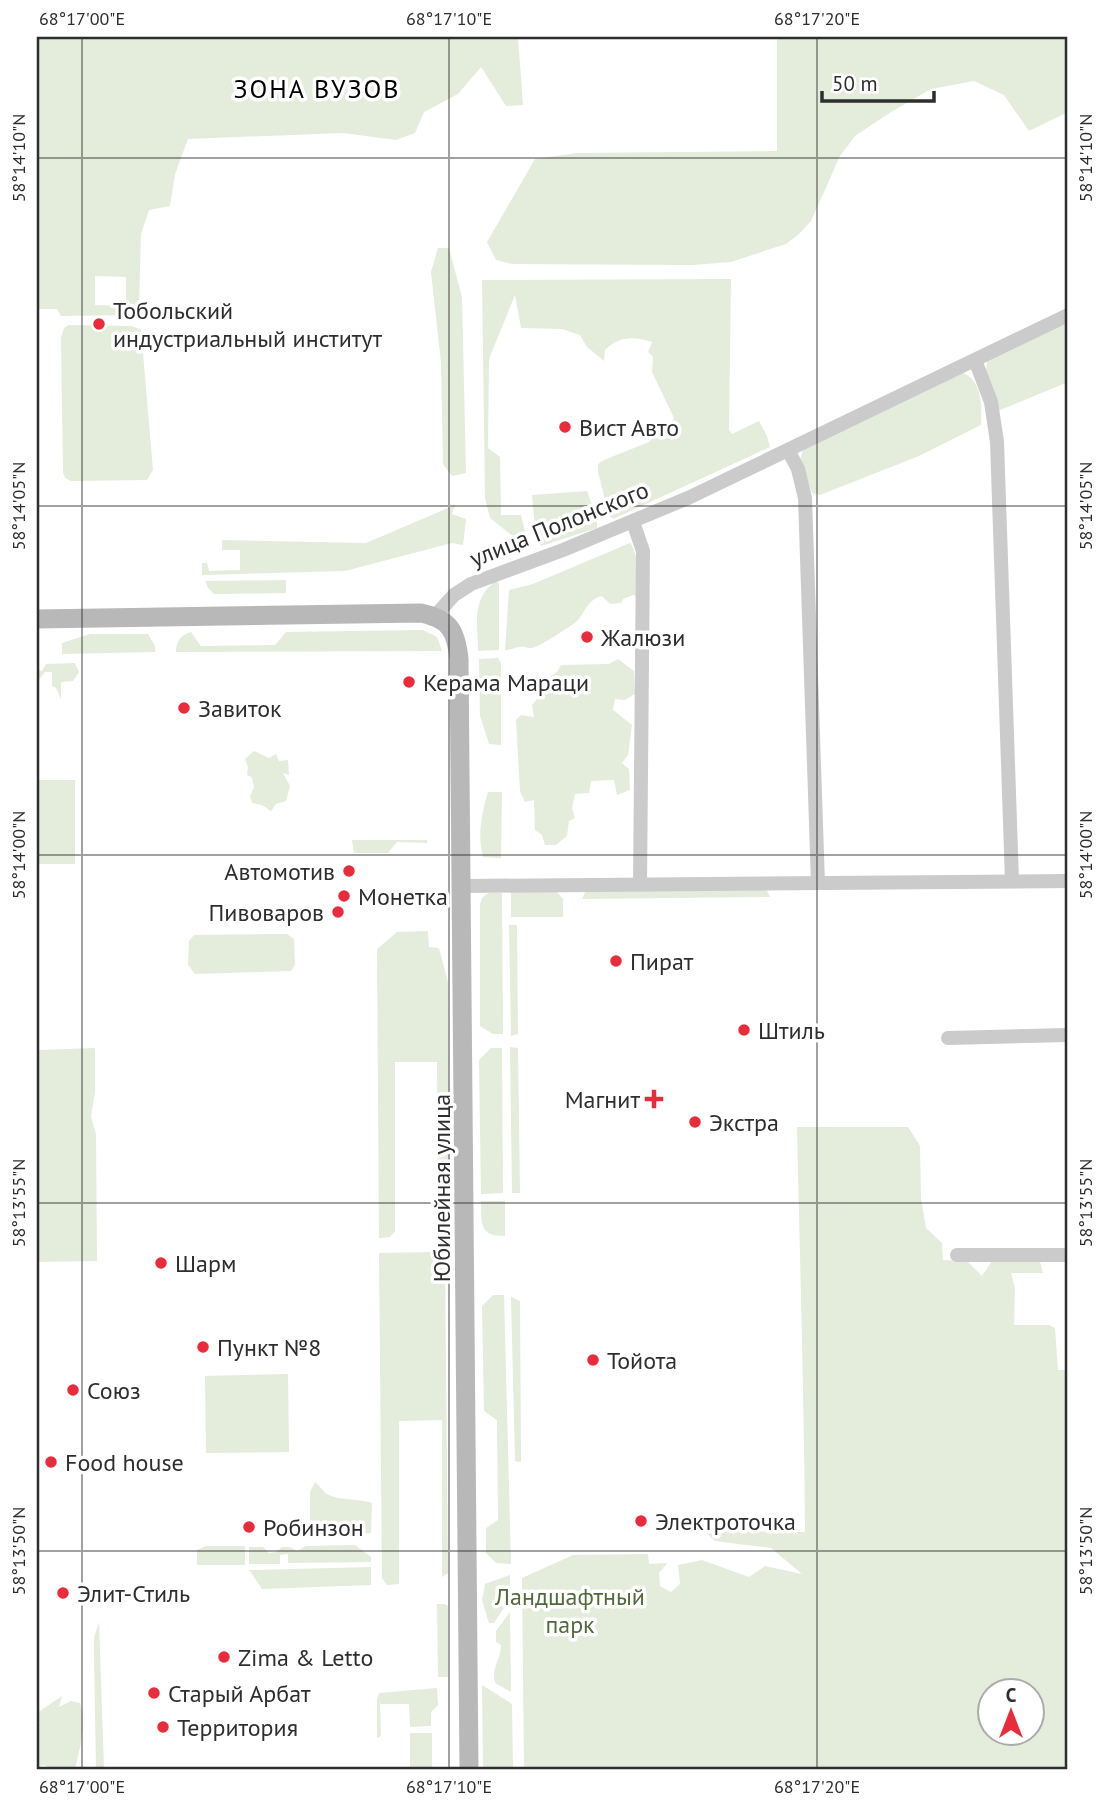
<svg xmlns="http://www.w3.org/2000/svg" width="1105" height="1806" viewBox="0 0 1105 1806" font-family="'PT Sans',sans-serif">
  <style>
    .green { fill: #e4ecdb; fill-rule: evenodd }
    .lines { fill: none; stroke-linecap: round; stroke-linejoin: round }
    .street { stroke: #cbcbcb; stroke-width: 14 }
    .secondary { stroke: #b8b8b8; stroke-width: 19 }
    .ticks { fill: none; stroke: #2e2e2e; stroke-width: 2; stroke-opacity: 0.45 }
    .poi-dot { fill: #e92c3c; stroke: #fff; stroke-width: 2.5 }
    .labels { text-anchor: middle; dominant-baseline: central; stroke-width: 7; stroke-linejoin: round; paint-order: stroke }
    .poi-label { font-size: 24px; fill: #2e2e2e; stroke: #fff; text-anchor: start }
    .street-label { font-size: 24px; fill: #2e2e2e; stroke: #fff }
    .park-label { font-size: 24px; fill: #516a3a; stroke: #fff }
    .neighbourhood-label { font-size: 26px; letter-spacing: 2px; fill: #000; stroke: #fff }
    .neatline { fill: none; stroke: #2e2e2e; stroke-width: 2.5 }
    .ticks-label { font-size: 18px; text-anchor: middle; fill: #2e2e2e }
  </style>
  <rect width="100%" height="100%" fill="#fff"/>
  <path class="green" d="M37,37H518L523,105L506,106L481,67L458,94L424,112L415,133L396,140L343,133L188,139L175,174L170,206L149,210L141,234L139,308L130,315L61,316L57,309H37ZM95,276L126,277V306L95,305Z
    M777,37H1068V112L1029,131L1004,95L974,81L931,89L891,112L855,136L840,156L811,221L799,234L786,244L731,262L692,265L512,264L496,260L487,242L535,159L577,153L777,151Z
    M438,248H449L462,297L466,473L452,476L443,464L441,363L431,272Z
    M731,279L729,430L732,434L759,421L767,436L770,447L613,519L609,515L598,472V464L604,460L649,442L659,429L668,427L674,418L652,372L653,357L648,352L652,342C634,336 619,336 605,350L604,361L587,347L580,335L562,329L521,328L515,295L489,359L488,448L500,457L501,515H521L529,549L490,518L485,498L482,280Z
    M1068,322V382L998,411L986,372L987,361Z
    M69,325L132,326L141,330L153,470L147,480L71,481L65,478L63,472L61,338L64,328Z
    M963,373C982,380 982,407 981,425L919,456L820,495L812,493L800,460L803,450Z
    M587,491L597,518V528L541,546L536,539L532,495Z
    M455,505L452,514L466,519L463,545L452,543L345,571L202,575V563H207L209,571L240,570V550H222V540L366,543Z
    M630,543C640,555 637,581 638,597L633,595L623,599L621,603L610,604L602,596C590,598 585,610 579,619C575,624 539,647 532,648C529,649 525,646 521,647C515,647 512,650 505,650L509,590L533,584Z
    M286,580V593L214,594L208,588L205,581Z
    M496,581L499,583V650L478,651C478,625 471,598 496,581Z
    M423,630L437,637L442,651L176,652C176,641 181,635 191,632L201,646L275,645L286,632Z
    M90,634H148L155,646V652L62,654V643Z
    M498,658L501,663V745L489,744L480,716L479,659Z
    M618,659L634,671L635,694L625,700L615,699L613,710L632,725L628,755L622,763L629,769L630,790L617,795L614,780L591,781L589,793L575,794L572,808L575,818L569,821L567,836L556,845H545L542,835L535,830L534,800L525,802L520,791L516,720L521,715L534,717L532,705L542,693L544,681L557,672L561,665L609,664Z
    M75,663L79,672L73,681L61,682V699L56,688L52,686V672H45L37,682V670L42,671L46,664Z
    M254,751L269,758L276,754L279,761L288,760L289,775L283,773L290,786L286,801L276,804L271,811L262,805L252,803L250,796L254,787L252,777L247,775L248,767L245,759Z
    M37,780H75V864H37Z
    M488,792H502L501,858L483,857C477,834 482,813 488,792Z
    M352,840H427V843L397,842L388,853H354Z
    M766,889L770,897L582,899L586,890Z
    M511,892H557L563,899V917H511Z
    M488,893H502L503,1034H493L480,1026V904L482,898Z
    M509,925H517L518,1034L511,1036Z
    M428,931L429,947L439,948L448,982L449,1227L438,1237L437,1062H395V1231L390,1237L379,1238L377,949L397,932Z
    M287,934L294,939L295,965L291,971L195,974L188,965L189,941L194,935Z
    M510,1047L518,1048L520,1193H512Z
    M95,1048V1092L91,1117L96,1134L97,1261L37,1262V1146L39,1145L38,1050Z
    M491,1048H502L503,1193L481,1194L479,1060Z
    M797,1127H908L920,1146L921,1198L926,1228L942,1243L943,1260L967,1261L982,1276L992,1261L1040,1262L1043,1273H1011L1015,1288L1014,1325H1049L1055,1328L1058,1370H1068V1769H524L522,1578L573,1555L648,1554L649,1564L667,1563L659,1573L660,1586L671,1592L680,1584L678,1565L702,1560L749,1577L765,1566L802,1574L771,1548L715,1541L704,1531L805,1532C804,1397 800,1262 797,1127ZM990,1690H1032V1732H990Z
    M481,1201H505V1236C478,1236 482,1223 481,1201Z
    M430,1252L437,1254L445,1262L448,1573L442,1577V1420L399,1421V1584L387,1585L382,1578L379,1253Z
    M493,1295H504L511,1564L496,1563L486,1553V1528L498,1520L497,1420L484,1411L482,1306Z
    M511,1297L520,1301L521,1462L515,1461Z
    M288,1374L289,1452L206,1453L205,1376Z
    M315,1482C319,1485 323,1492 327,1494C338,1501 358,1498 372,1503L371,1533L301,1539L302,1534L310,1531V1492Z
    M355,1545L371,1557V1562L288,1563V1554L280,1555V1564H249V1547H263L269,1553L276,1552L282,1547H290L297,1551L306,1546Z
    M206,1546H245V1565H197V1550Z
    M371,1567V1585L262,1589L249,1570Z
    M510,1575V1599L494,1623H489L482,1600L485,1584Z
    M445,1604L448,1606V1677H438L437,1604Z
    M510,1612L511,1692L495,1683C491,1668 501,1659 501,1645L496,1642V1631Z
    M99,1622L104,1769H96L94,1655V1638Z
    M482,1685L512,1704L513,1769H483Z
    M437,1688L438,1705L431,1712V1726L410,1727L409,1704H380L381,1736L377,1738V1699L379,1693Z
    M62,1696L59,1707L71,1701L80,1703C87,1724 80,1748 75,1769H53L43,1765L37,1768V1728L40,1722H37V1713Z
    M410,1733H432V1769H410Z"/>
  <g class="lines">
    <path class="street" d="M975,360L991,402L997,442L1012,881
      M788,450L798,469L805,498L818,883
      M633,522L643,551L640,885
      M435,616L454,595L471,584L563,550L688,498L1068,315
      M463,886L1068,881
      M948,1038L1068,1035
      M957,1255H1068"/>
    <path class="secondary" d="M37,619L421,613C450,619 456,631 459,659L469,1769"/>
  </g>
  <path class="ticks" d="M82,37V1769M449,37V1769M817,37V1769M37,158H1068M37,506H1068M37,855H1068M37,1203H1068M37,1551H1068"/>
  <g class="poi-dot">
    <circle cx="99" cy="324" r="7"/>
    <circle cx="565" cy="427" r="7"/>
    <circle cx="587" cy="637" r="7"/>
    <circle cx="409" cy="682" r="7"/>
    <circle cx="184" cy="708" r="7"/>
    <circle cx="349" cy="871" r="7"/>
    <circle cx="344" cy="896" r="7"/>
    <circle cx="338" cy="912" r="7"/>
    <circle cx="616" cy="961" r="7"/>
    <circle cx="744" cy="1030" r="7"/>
    <path d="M650.5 1088.5h7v7h7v7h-7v7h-7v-7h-7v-7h7z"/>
    <circle cx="695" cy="1122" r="7"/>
    <circle cx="161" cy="1263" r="7"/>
    <circle cx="203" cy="1347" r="7"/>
    <circle cx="593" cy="1360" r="7"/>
    <circle cx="73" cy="1390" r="7"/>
    <circle cx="51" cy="1462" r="7"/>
    <circle cx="641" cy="1521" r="7"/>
    <circle cx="249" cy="1527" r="7"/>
    <circle cx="63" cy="1593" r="7"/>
    <circle cx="224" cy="1657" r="7"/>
    <circle cx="154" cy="1693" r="7"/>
    <circle cx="163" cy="1727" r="7"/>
  </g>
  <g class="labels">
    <g class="poi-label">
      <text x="113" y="310">Тобольский<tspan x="113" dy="28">индустриальный институт</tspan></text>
      <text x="579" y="427">Вист Авто</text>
      <text x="601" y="637">Жалюзи</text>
      <text x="423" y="682">Керама Мараци</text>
      <text x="198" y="708">Завиток</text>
      <text x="335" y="871" text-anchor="end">Автомотив</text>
      <text x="358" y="896">Монетка</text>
      <text x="324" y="912" text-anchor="end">Пивоваров</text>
      <text x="630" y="961">Пират</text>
      <text x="758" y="1030">Штиль</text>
      <text x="640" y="1099" text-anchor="end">Магнит</text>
      <text x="709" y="1122">Экстра</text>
      <text x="175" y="1263">Шарм</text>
      <text x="217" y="1347">Пункт №8</text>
      <text x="607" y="1360">Тойота</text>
      <text x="87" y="1390">Союз</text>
      <text x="65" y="1462">Food house</text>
      <text x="655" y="1521">Электроточка</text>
      <text x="263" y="1527">Робинзон</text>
      <text x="77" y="1593">Элит-Стиль</text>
      <text x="238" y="1657">Zima &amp; Letto</text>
      <text x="168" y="1693">Старый Арбат</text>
      <text x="177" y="1727">Территория</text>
    </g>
    <g class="street-label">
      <text transform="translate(559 524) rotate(-22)">улица Полонского</text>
      <text transform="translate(441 1188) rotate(-90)">Юбилейная улица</text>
    </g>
    <g class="park-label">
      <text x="570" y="1596">Ландшафтный<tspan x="570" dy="28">парк</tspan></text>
    </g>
    <g class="neighbourhood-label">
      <text x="317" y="88">ЗОНА ВУЗОВ</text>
    </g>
  </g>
  <rect width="1105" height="1806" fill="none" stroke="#ffffff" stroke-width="77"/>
  <g transform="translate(1011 1712)"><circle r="33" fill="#ffffff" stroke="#ababab" stroke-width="2"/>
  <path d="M0-5L12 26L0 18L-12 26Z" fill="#e92c3c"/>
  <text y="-10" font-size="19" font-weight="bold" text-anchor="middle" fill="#2e2e2e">С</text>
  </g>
  <path d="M822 91v10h112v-10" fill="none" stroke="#2e2e2e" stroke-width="3.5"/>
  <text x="832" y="91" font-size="21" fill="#2e2e2e" stroke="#ffffff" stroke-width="5" paint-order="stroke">50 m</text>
  <rect x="38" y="38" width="1028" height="1730" class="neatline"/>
  <g class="ticks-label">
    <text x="82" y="25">68°17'00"E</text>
    <text x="449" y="25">68°17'10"E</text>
    <text x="817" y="25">68°17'20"E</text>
    <text transform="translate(19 158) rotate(-90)" y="6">58°14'10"N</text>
    <text transform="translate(1086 158) rotate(-90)" y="6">58°14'10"N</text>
    <text transform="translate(19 506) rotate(-90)" y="6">58°14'05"N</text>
    <text transform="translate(1086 506) rotate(-90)" y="6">58°14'05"N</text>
    <text transform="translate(19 855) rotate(-90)" y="6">58°14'00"N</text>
    <text transform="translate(1086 855) rotate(-90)" y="6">58°14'00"N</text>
    <text transform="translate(19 1203) rotate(-90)" y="6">58°13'55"N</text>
    <text transform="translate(1086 1203) rotate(-90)" y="6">58°13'55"N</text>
    <text transform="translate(19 1551) rotate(-90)" y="6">58°13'50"N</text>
    <text transform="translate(1086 1551) rotate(-90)" y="6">58°13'50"N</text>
    <text x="82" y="1793">68°17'00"E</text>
    <text x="449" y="1793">68°17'10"E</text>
    <text x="817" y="1793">68°17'20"E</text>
  </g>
</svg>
